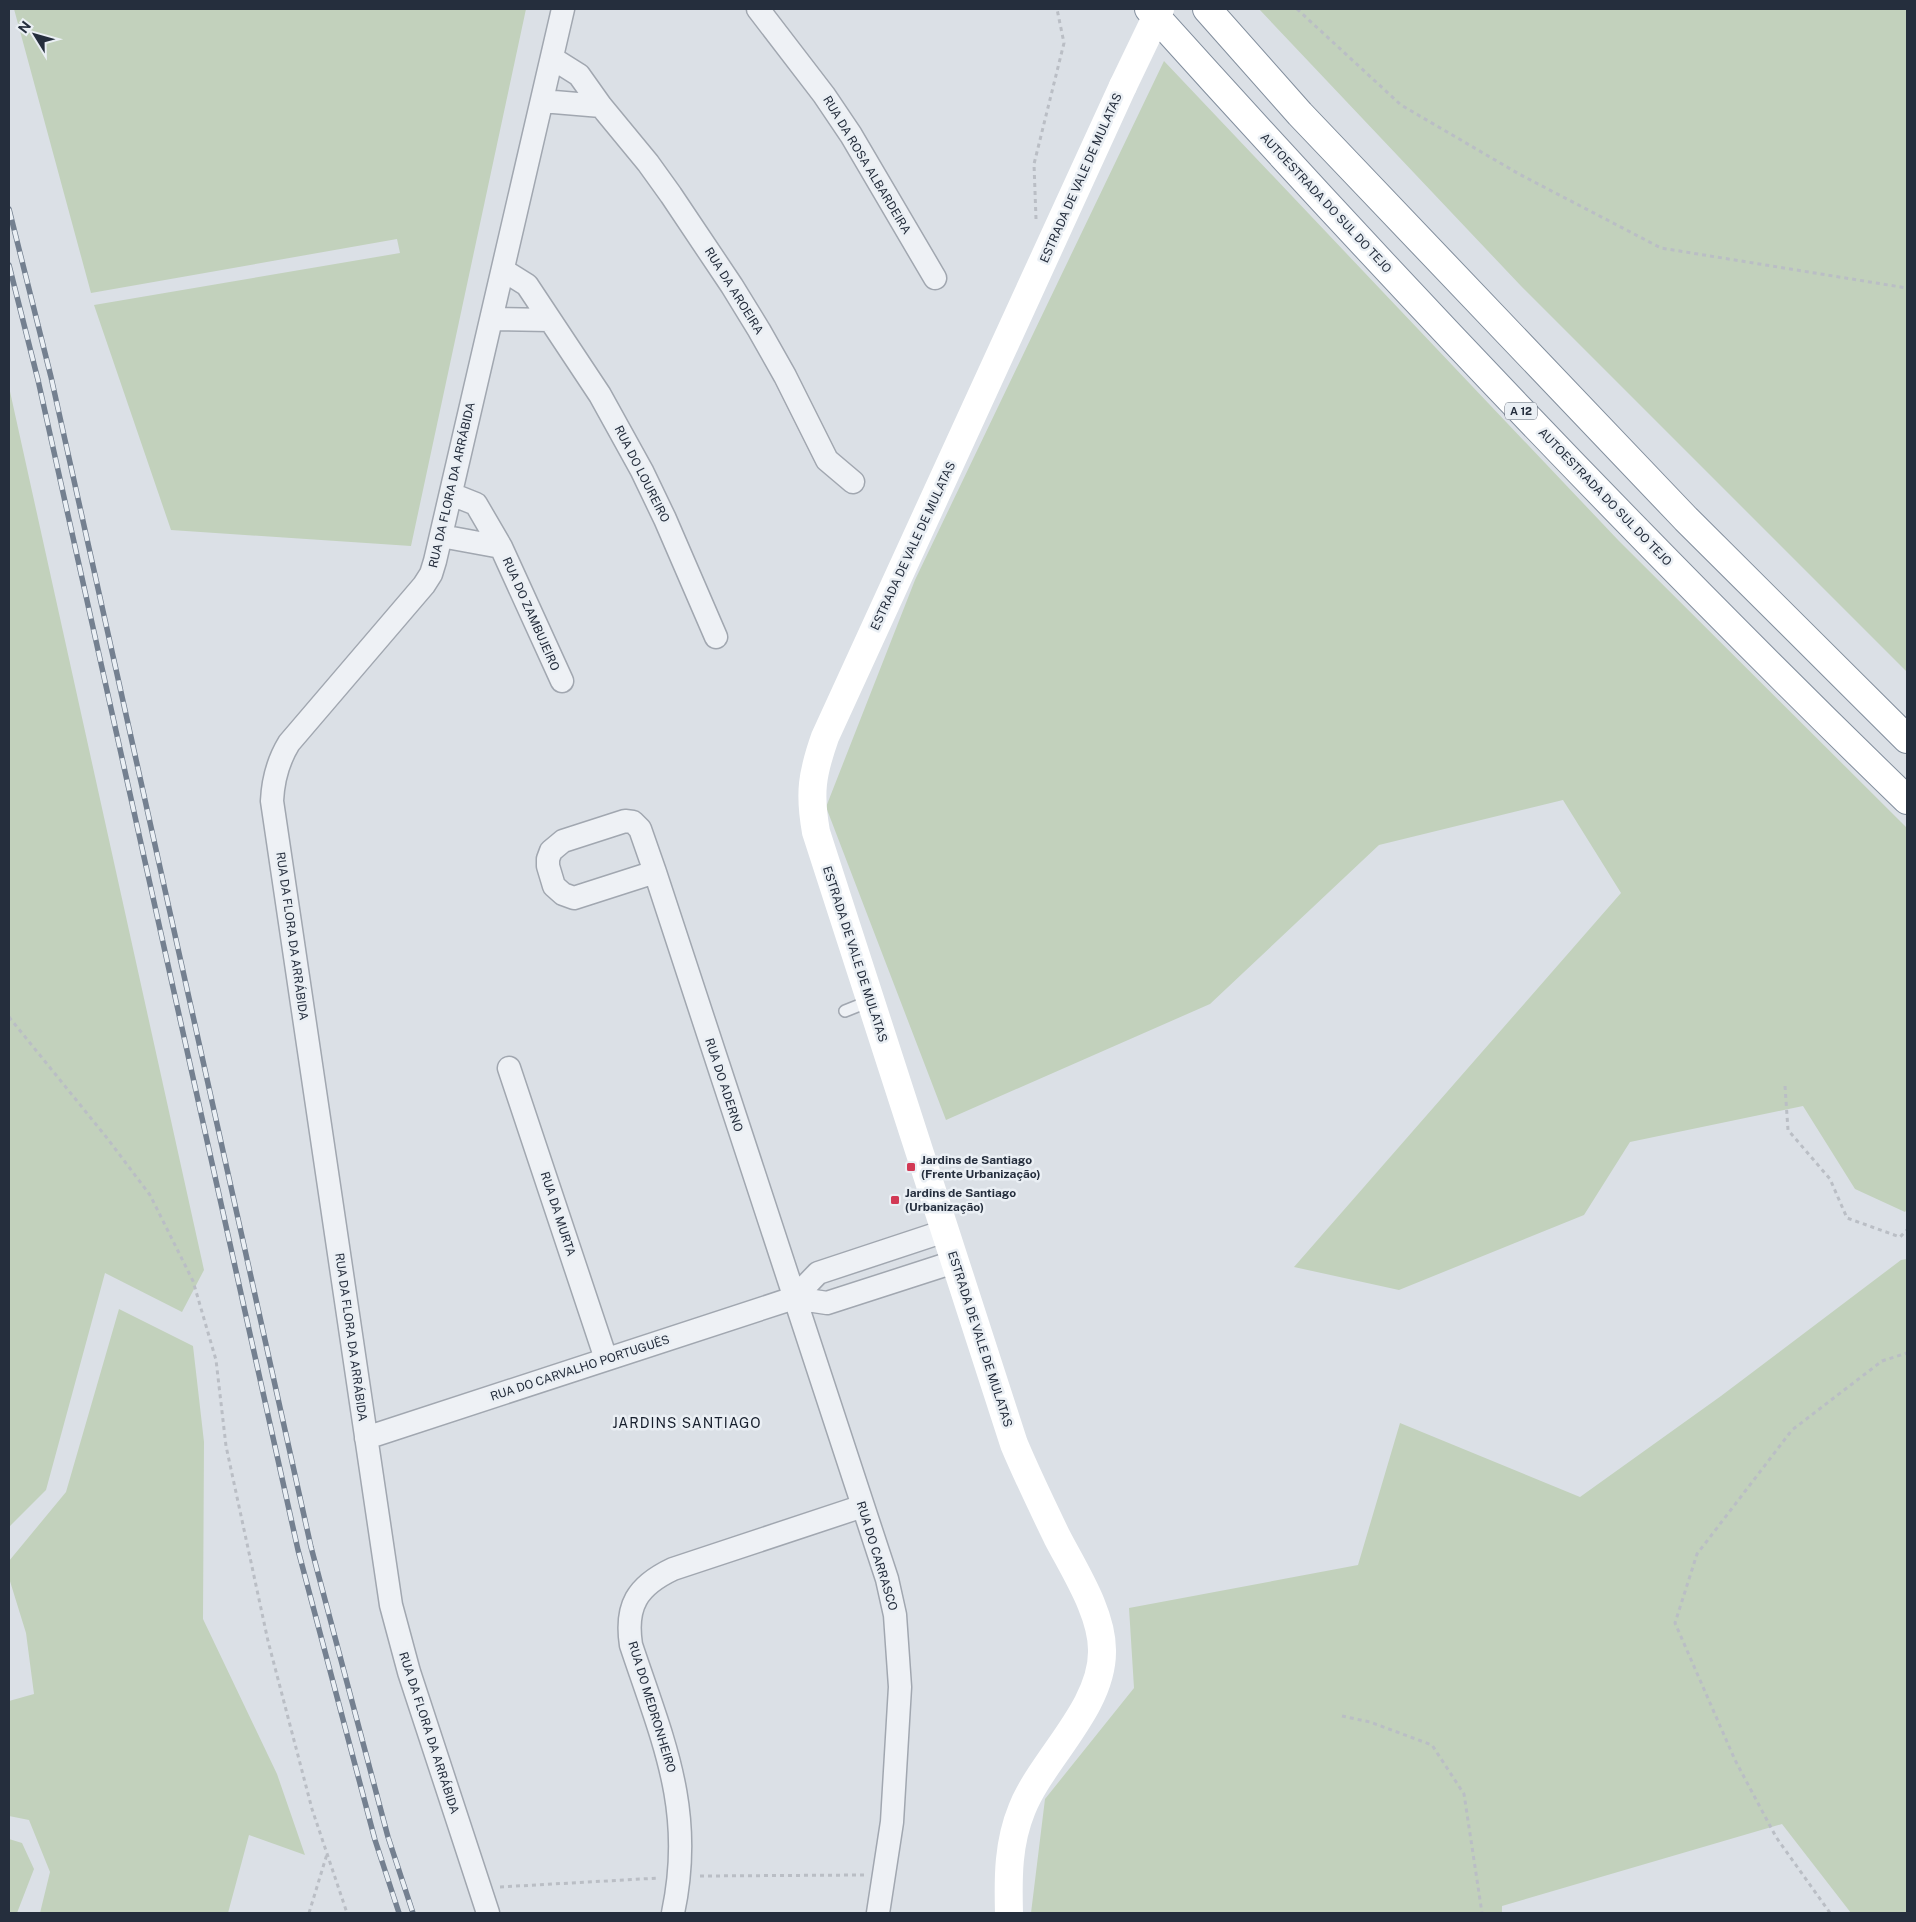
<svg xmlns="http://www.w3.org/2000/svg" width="1916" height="1922" viewBox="0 0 1916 1922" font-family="'Public Sans',sans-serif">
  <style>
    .green { fill: #c2d1bc }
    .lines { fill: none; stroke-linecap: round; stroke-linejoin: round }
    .lane-casing { stroke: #a1a7b0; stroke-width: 14 }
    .street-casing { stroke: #a1a7b0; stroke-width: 25 }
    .highway-casing { stroke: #828e9d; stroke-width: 30 }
    .path { stroke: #babec5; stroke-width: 3; stroke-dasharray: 4 4; stroke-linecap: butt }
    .lane { stroke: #eef1f5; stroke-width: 11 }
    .street { stroke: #eef1f5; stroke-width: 22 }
    .secondary { stroke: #fff; stroke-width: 28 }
    .highway { stroke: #fff; stroke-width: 28 }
    .rail-casing { stroke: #748090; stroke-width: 5.5 }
    .rail { stroke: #eaeff4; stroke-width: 4; stroke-dasharray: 11; stroke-linecap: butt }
    .secondary-bridge { stroke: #fff; stroke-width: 28 }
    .poi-dot { fill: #d23955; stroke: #eaeff4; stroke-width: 2 }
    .labels { text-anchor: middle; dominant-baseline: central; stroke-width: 5; stroke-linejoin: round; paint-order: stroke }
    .shield { fill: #eaeff4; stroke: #606874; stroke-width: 1 }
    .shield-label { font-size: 11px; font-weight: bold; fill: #252e3d }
    .street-label { font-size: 12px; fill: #252e3d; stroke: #eaeff4 }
    .poi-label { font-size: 12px; font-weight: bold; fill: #252e3d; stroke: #eaeff4; text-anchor: start }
    .neighbourhood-label { font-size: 14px; letter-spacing: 1px; fill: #171f2d; stroke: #eaeff4 }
  </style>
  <rect width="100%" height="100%" fill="#dbe0e6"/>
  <path class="green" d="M14,9H526L411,546L171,530L94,305L400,253L397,239L91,293Z
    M1259,9H1907V672L1521,286Z
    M1164,61L1619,541L1907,828V1209L1905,1212L1855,1189L1803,1106L1630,1142L1584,1215L1399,1290L1294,1267L1621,893L1563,800L1379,845L1210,1004L946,1120L826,807L915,580Z
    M9,387L204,1270L182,1312L105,1273L46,1490L9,1527Z
    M1907,1259V1913H1851L1782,1824L1502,1906V1913H1031L1045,1799L1134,1688L1129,1608L1358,1565L1400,1423L1580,1497L1721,1396L1901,1260Z
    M119,1309L193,1346L204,1442L203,1619L277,1774L305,1855L249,1835L228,1913H40L50,1872L29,1820L9,1816V1701L34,1694L26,1633L9,1578V1561L66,1492Z
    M9,1839L22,1843L34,1869L17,1913H9Z"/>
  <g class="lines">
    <defs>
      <path id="lane" d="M845,1011L870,1001"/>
      <path id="street" d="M758,9L824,95L851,135L935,278
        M552,58L579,75L601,106L648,163L671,195L732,286L759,330L785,376L827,460L853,482
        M542,101L601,106
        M503,270L527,285L600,395L642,471L665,519L716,637
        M492,319L550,320
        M451,494L476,504L501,547L562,681
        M441,536L501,547
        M655,872L574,898L563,894L554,886L548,866V859L551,851L563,841L625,821L633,822L640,829L655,872L887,1579L895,1615L900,1687L892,1822L878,1913
        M509,1068L606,1359
        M794,1298L818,1273L945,1231
        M366,1438L794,1298L827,1303L954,1262
        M488,1913L409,1672L391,1605L272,801C273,780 278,761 289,743L424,585L431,574L435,561L563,9
        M673,1913C695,1810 663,1741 631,1645C625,1606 637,1586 673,1569L863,1506"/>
      <path id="highway" d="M1149,9C1393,280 1645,546 1907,800
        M1207,9L1300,114L1686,519L1907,739"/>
    </defs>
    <use href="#lane" class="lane-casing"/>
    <use href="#street" class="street-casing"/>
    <use href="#highway" class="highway-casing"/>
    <path class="path" d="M1297,9L1401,105L1519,174L1661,248L1907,288
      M1036,219L1034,164L1064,43L1057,9
      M9,1017L107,1138L150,1195L193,1281L216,1360L226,1446L268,1641L312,1809L347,1913
      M1785,1086L1788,1130L1830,1179L1847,1218L1900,1237L1907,1230
      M1342,1716L1370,1722L1432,1745L1464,1794L1482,1913
      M700,1876L864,1875
      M500,1887L659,1878
      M309,1913L327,1854
      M1830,1913L1776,1837L1735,1760L1675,1623L1697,1554L1792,1430L1882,1361L1907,1353"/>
    <use href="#lane" class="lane"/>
    <use href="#street" class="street"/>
    <path class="secondary" d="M1009,1913C1008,1877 1008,1843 1022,1809C1042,1759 1102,1708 1102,1652C1103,1614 1074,1570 1057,1537C1042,1506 1027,1475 1014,1444L816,832C809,793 812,774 825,737L1123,86"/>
    <use href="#highway" class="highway"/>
    <defs>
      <path id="rail" d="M9,209L51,377L311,1547L388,1837L413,1913
        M9,265L38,380L298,1550L375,1840L399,1913"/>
    </defs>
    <use href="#rail" class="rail-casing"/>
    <use href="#rail" class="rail"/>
    <path class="secondary-bridge" d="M1123,86L1160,9"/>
  </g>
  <g class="poi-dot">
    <rect x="906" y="1162" width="10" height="10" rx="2.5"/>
    <rect x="890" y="1195" width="10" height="10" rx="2.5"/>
  </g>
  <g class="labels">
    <rect class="shield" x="1505" y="402.5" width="32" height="17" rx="4"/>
    <g class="shield-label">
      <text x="1521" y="411">A 12</text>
    </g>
    <g class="street-label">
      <text transform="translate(867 165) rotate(59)">RUA DA ROSA ALBARDEIRA</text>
      <text transform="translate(1081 178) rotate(-66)">ESTRADA DE VALE DE MULATAS</text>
      <text transform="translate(1326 203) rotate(47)">AUTOESTRADA DO SUL DO TEJO</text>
      <text transform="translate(734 291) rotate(58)">RUA DA AROEIRA</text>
      <text transform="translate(642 474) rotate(63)">RUA DO LOUREIRO</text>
      <text transform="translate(452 485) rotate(-77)">RUA DA FLORA DA ARRÁBIDA</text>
      <text transform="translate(1605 497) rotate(46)">AUTOESTRADA DO SUL DO TEJO</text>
      <text transform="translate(913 546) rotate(-65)">ESTRADA DE VALE DE MULATAS</text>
      <text transform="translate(531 614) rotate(66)">RUA DO ZAMBUJEIRO</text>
      <text transform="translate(292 936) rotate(82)">RUA DA FLORA DA ARRÁBIDA</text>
      <text transform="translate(855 954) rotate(72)">ESTRADA DE VALE DE MULATAS</text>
      <text transform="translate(724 1085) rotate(72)">RUA DO ADERNO</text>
      <text transform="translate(558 1214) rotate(72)">RUA DA MURTA</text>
      <text transform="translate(351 1337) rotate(82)">RUA DA FLORA DA ARRÁBIDA</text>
      <text transform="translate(980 1339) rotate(72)">ESTRADA DE VALE DE MULATAS</text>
      <text transform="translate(580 1368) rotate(-18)">RUA DO CARVALHO PORTUGUÊS</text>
      <text transform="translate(877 1556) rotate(73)">RUA DO CARRASCO</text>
      <text transform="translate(652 1707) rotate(73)">RUA DO MEDRONHEIRO</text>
      <text transform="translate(429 1733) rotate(72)">RUA DA FLORA DA ARRÁBIDA</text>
    </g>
    <g class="poi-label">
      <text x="921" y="1160">Jardins de Santiago<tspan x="921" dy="14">(Frente Urbanização)</tspan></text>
      <text x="905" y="1193">Jardins de Santiago<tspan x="905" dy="14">(Urbanização)</tspan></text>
    </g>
    <g class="neighbourhood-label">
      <text x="687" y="1423">JARDINS SANTIAGO</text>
    </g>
  </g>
  <rect width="1916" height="1922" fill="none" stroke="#252e3d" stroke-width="20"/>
  <g transform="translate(35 35) rotate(307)" stroke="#eaeff4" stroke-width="4" paint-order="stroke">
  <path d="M0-4L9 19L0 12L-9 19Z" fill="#252e3d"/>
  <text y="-8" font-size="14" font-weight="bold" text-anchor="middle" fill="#252e3d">N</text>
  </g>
</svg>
